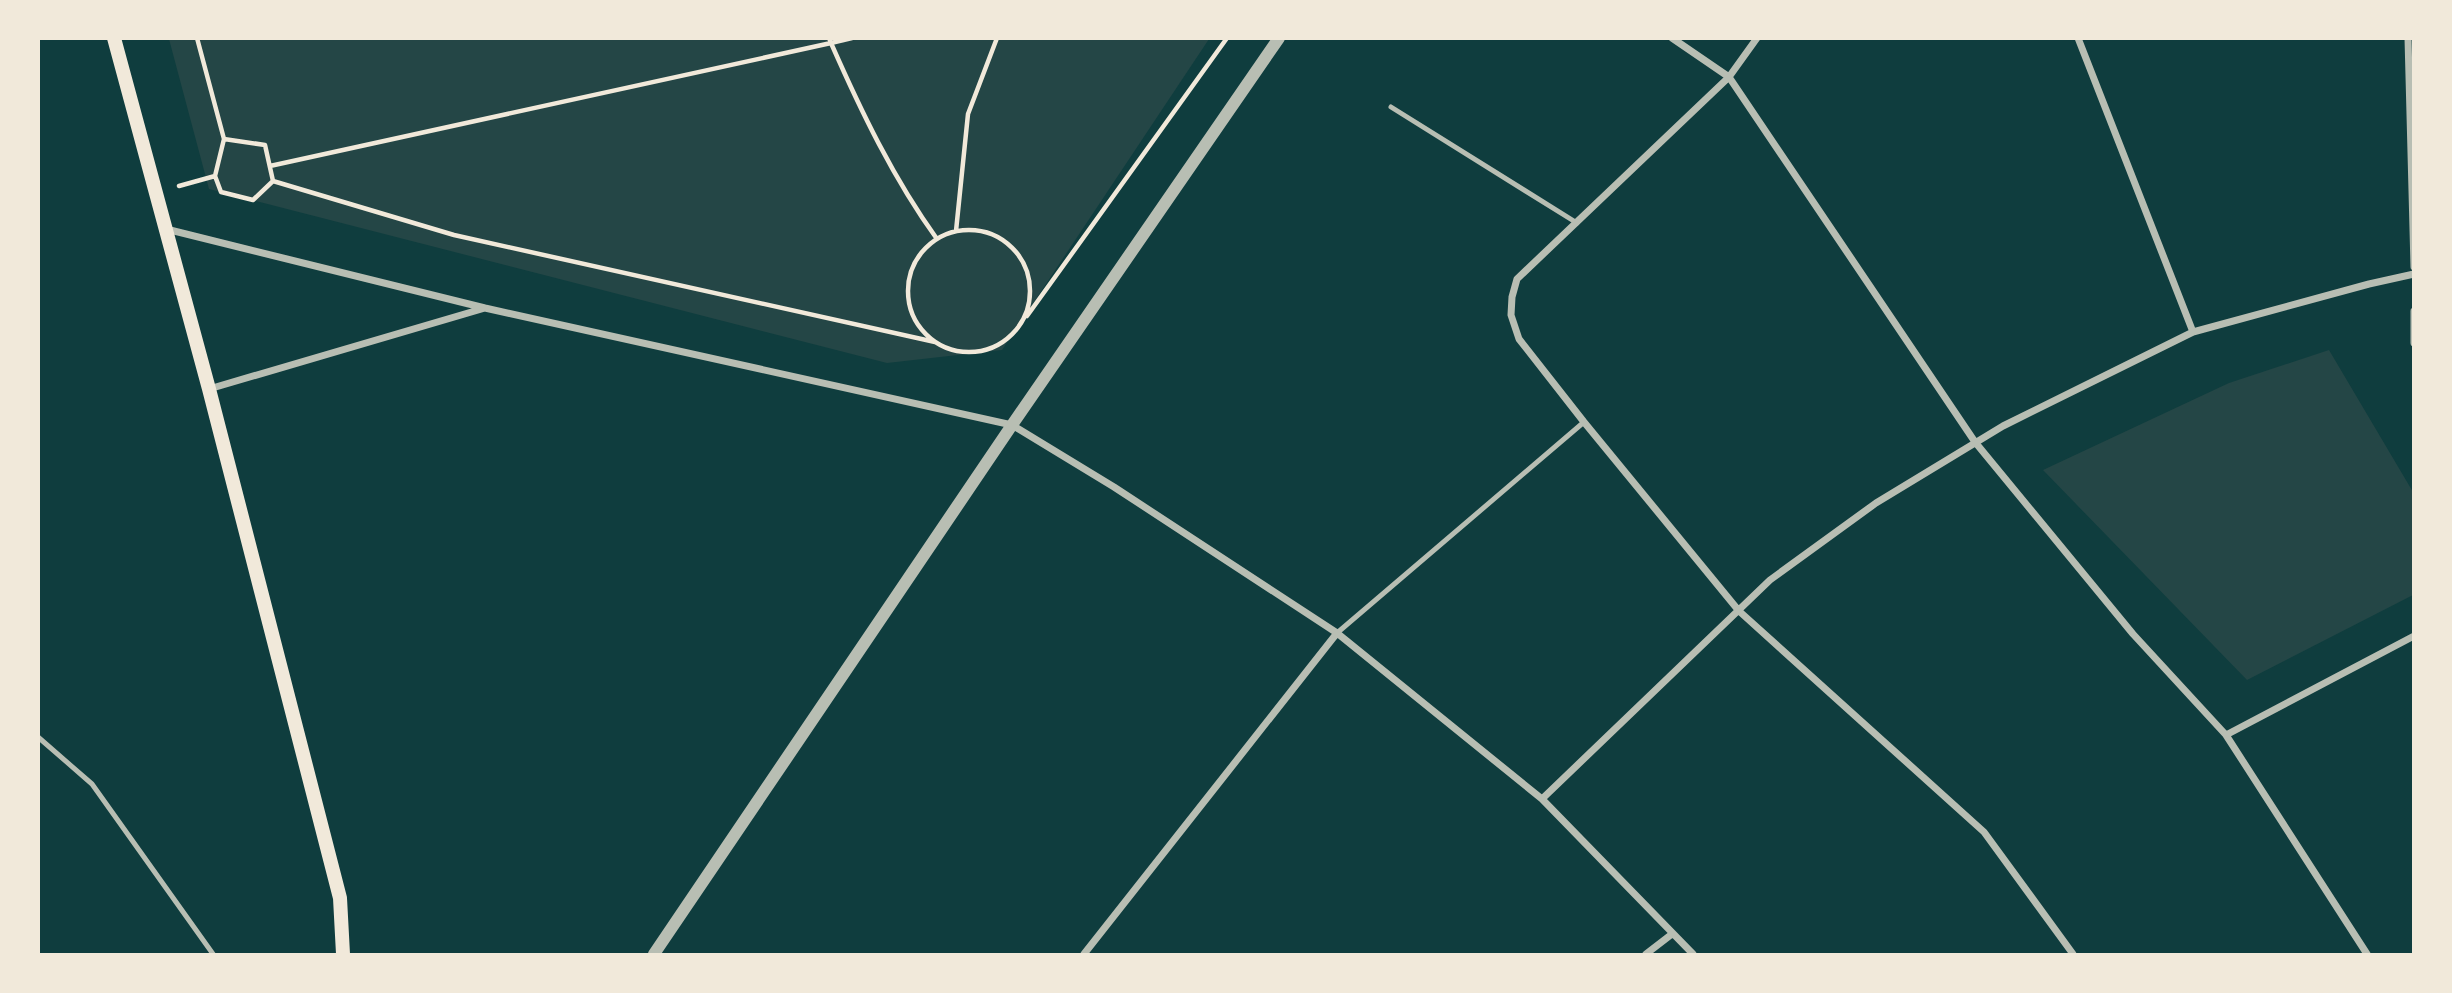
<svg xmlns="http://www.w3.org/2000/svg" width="2452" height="993" viewBox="0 0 2452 993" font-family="'Times New Roman',serif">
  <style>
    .green { fill: #244646 }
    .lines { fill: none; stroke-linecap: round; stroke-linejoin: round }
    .path { stroke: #f1e9da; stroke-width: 4.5 }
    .service { stroke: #b8beb3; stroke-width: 5 }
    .minor { stroke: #b8beb3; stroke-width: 7 }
    .tertiary { stroke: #b8beb3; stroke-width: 12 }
    .secondary { stroke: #f1e9da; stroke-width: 14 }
  </style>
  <rect width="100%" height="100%" fill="#0f3d3e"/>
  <path class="green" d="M169,39H1209L1002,350L887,363L209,189Z
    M2329,350L2413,492V595L2247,680L2043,470L2229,383Z"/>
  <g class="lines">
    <path class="path" d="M197,38L224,139L215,176L221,192L253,200L273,181L265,145L224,139
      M852,38L831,43C861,111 893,178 937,239
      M270,166L831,43L829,38
      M273,181L454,235L935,342
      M179,186L215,176
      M908 291a61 61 0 1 1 122 0a61 61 0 1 1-122 0Z
      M956,231L968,114L997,38
      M1027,316L1227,38"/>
    <path class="service" d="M1391,107L1577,223
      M1337,633L1584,422
      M38,737L92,784L213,954"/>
    <path class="minor" d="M1672,38L1729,77L1975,442L2133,634L2226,735L2367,954
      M1757,38L1729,77L1517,279L1512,297L1511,315L1519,339L1584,422L1739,611L1984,832L2073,954
      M2078,38L2193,332
      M2408,38L2414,267
      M166,229L485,308L1012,425L1114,487L1337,633L1542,799L1693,954
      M2414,311V343
      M209,389L485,308
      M2226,735L2414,636
      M1542,799L1770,580L1876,503L2003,426L2193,332L2369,284L2414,274
      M1084,954L1337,633
      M1646,954L1672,934"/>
    <path class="tertiary" d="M654,954L1012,425L1279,38"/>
    <path class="secondary" d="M114,38L209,389L340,898L343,954"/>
  </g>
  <rect width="2452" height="993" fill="none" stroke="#f1e9da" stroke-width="80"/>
</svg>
